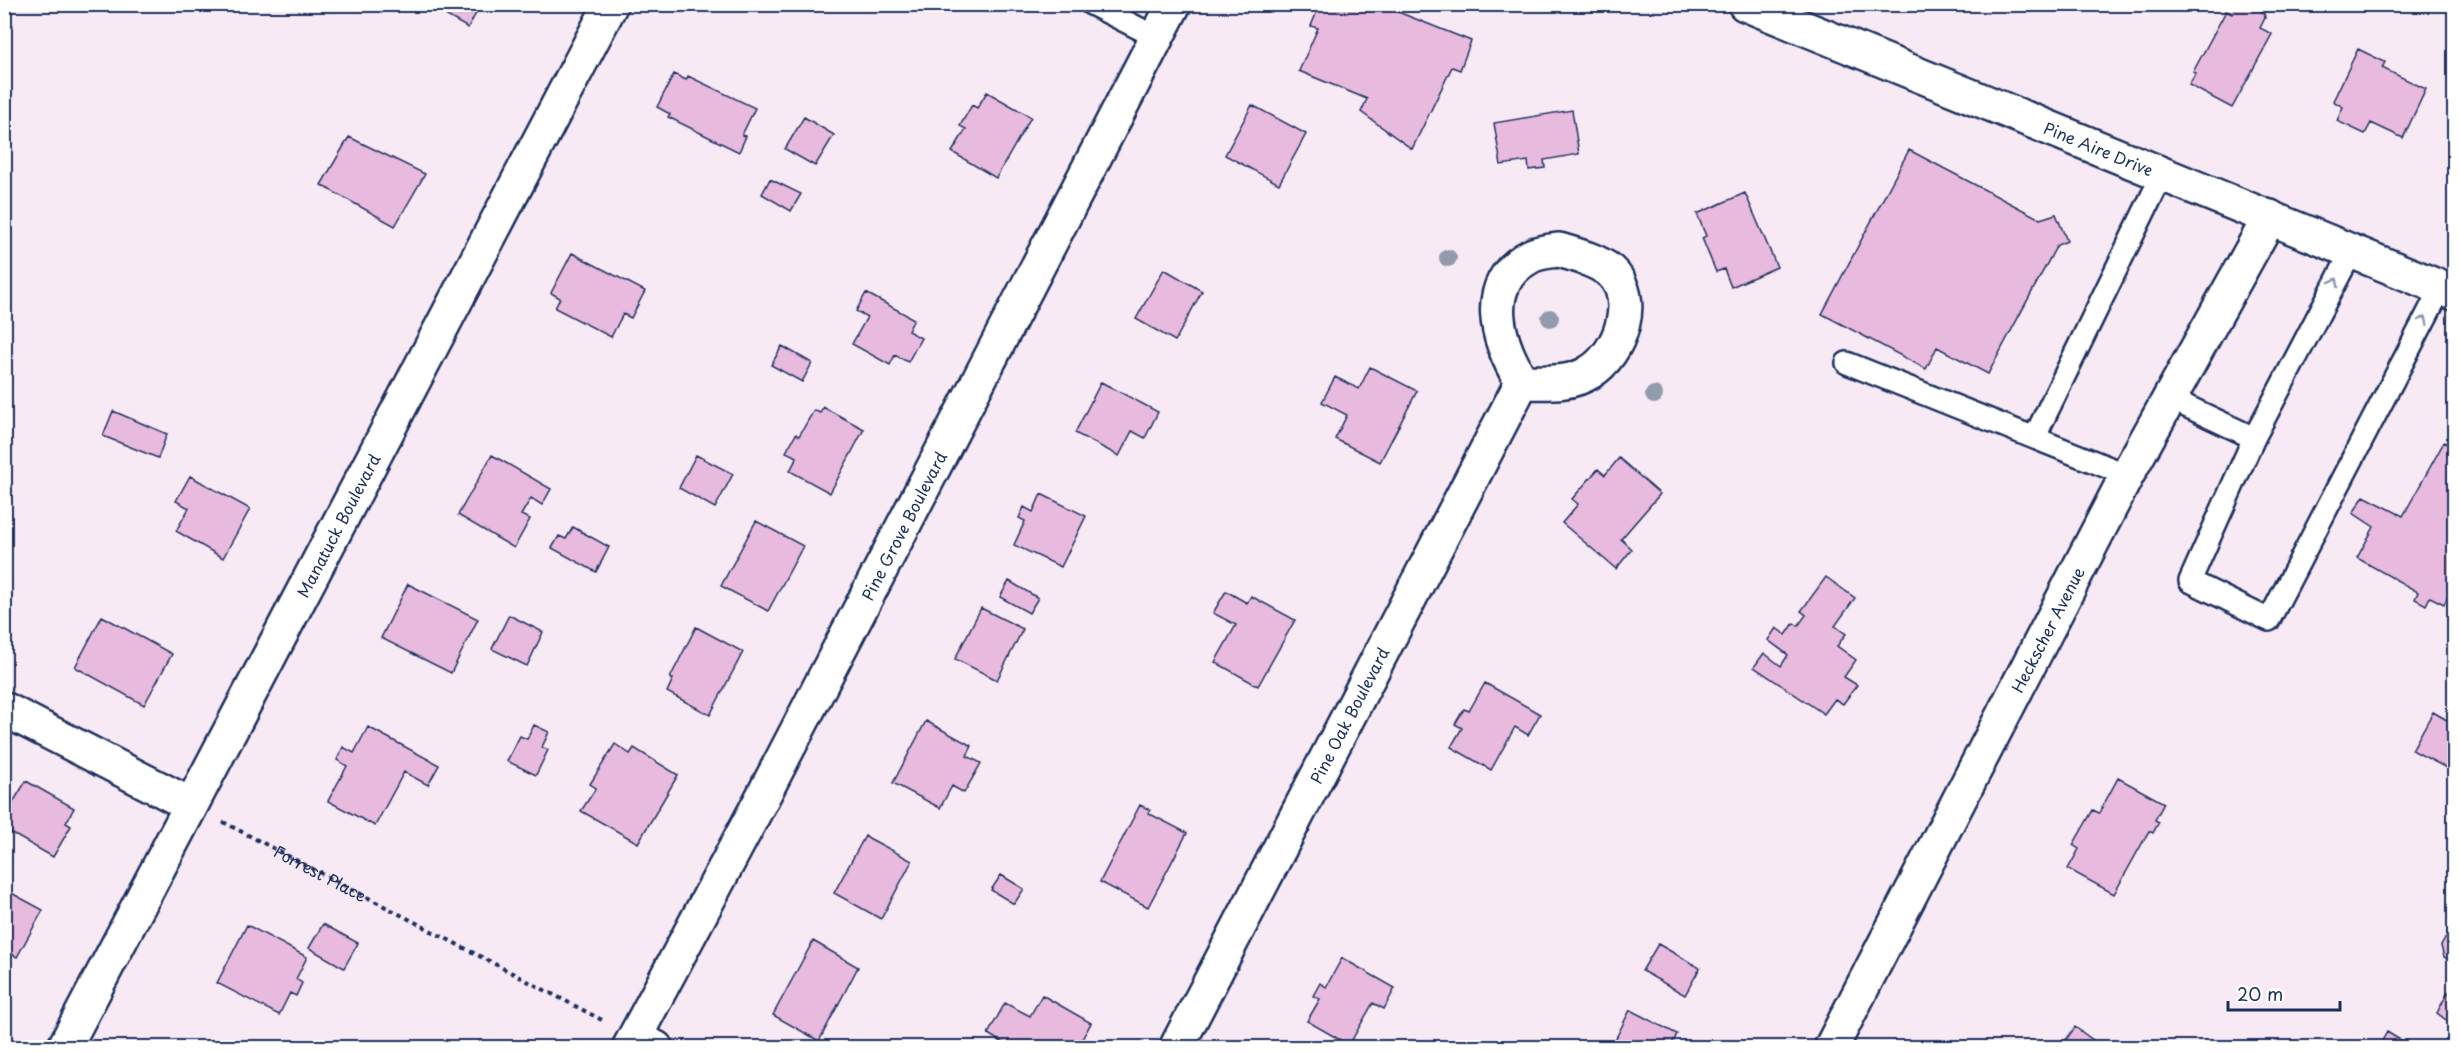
<svg xmlns="http://www.w3.org/2000/svg" width="2459" height="1052" viewBox="0 0 2459 1052" font-family="'Playpen Sans',sans-serif">
  <style>
    .building { fill: #e8bade; stroke: #1b2f5e; stroke-width: 1.5 }
    .lines { fill: none; stroke-linecap: round; stroke-linejoin: round }
    .service-casing { stroke: #1b2f5e; stroke-width: 26 }
    .minor-casing { stroke: #1b2f5e; stroke-width: 38 }
    .tertiary-casing { stroke: #1b2f5e; stroke-width: 38 }
    .path { stroke: #1b2f5e; stroke-width: 4; stroke-dasharray: 4.5 4.5; stroke-linecap: butt }
    .service { stroke: #fff; stroke-width: 21 }
    .minor { stroke: #fff; stroke-width: 33 }
    .tertiary { stroke: #fff; stroke-width: 33 }
    .tree { fill: #929bab }
    .oneway { stroke: #8d97ae }
    .labels { text-anchor: middle; dominant-baseline: central; stroke-width: 4.5; stroke-linejoin: round; paint-order: stroke }
    .street-label { font-size: 16px; fill: #1b2f5e; stroke: #fff }
  </style>
  <rect width="100%" height="100%" fill="#f8eaf5"/>
  <filter id="ink" filterUnits="userSpaceOnUse"><feTurbulence type="fractalNoise" baseFrequency=".0167" numOctaves="2"/><feDisplacementMap in="SourceGraphic" scale="12" xChannelSelector="R" yChannelSelector="G"/><feConvolveMatrix kernelMatrix="1 2 1 2 8 2 1 2 1" color-interpolation-filters="sRGB"/></filter>
  <g filter="url(#ink)">
    <path class="building" d="M426,4H481L468,28Z
      M1320,4H1378L1471,41L1460,70L1452,67L1412,149L1361,112L1367,99L1299,71L1318,28L1311,26Z
      M2236,4H2248L2264,13L2265,18L2260,28L2272,34L2232,108L2189,85L2196,73L2193,72L2226,11L2232,14Z
      M2358,49L2385,62L2382,68L2426,89L2403,138L2371,123L2365,134L2337,121L2343,107L2333,101Z
      M674,74L686,80L688,76L755,108L742,135L746,136L739,152L668,117L670,114L657,107Z
      M987,92L1031,117L996,178L952,152L966,129L960,126L972,105L977,108Z
      M1252,105L1306,134L1279,184L1225,155Z
      M1572,110L1579,154L1544,160L1545,168L1529,170L1528,161L1501,165L1494,123Z
      M804,117L834,135L815,166L785,149Z
      M349,137L425,174L395,226L321,185Z
      M1909,150L2040,219L2056,214L2067,241L2057,245L1988,374L1937,347L1926,369L1822,314Z
      M770,179L801,194L791,211L762,194Z
      M1745,193L1777,267L1731,287L1724,269L1716,272L1702,238L1706,236L1697,214Z
      M572,253L645,291L631,318L623,314L611,337L555,308L560,298L551,293Z
      M1164,269L1202,291L1175,341L1136,319Z
      M866,293L914,319L908,331L921,338L908,362L895,355L890,365L852,344L867,317L856,311Z
      M782,346L812,363L802,382L771,365Z
      M1370,367L1417,391L1380,462L1335,439L1347,415L1322,402L1335,377L1359,389Z
      M1101,382L1158,412L1145,438L1132,431L1119,456L1075,433Z
      M823,407L864,429L830,493L790,471L797,457L786,452L796,434L799,436L814,410L820,413Z
      M113,411L167,434L158,458L103,436Z
      M2444,442L2454,447V585L2444,604L2430,597L2426,605L2415,599L2418,592L2357,558L2374,527L2353,513L2364,496L2403,516Z
      M492,455L551,489L542,505L531,498L521,515L530,519L514,548L458,515Z
      M696,455L733,474L715,508L679,488Z
      M1619,458L1660,494L1621,539L1632,549L1616,569L1562,523L1578,504L1572,499L1598,469L1605,475Z
      M190,476L250,509L223,558L176,531L189,508L176,501Z
      M1041,494L1086,516L1061,567L1014,545L1025,521L1019,518L1024,507L1033,512Z
      M756,521L803,546L768,611L721,586Z
      M573,527L609,547L596,572L552,548L559,536L566,539Z
      M1826,577L1855,598L1835,626L1846,634L1837,646L1856,660L1844,677L1857,685L1843,704L1835,699L1824,714L1754,667L1764,653L1781,666L1788,655L1768,640L1776,628L1786,635L1794,623L1798,626L1806,615L1801,611Z
      M1009,581L1038,598L1029,613L1000,597Z
      M408,584L478,619L451,673L381,638Z
      M1226,591L1247,603L1251,596L1295,620L1258,686L1215,662L1236,625L1213,613Z
      M981,608L1023,629L997,680L955,659Z
      M509,615L543,632L527,666L492,649Z
      M102,616L172,654L144,705L75,667Z
      M696,627L743,652L710,715L667,692L673,679L670,678Z
      M1485,683L1540,714L1528,735L1515,727L1491,770L1451,747L1462,728L1455,724L1464,709L1469,711Z
      M2433,712L2454,724V766L2452,771L2412,750Z
      M926,721L972,746L967,756L981,763L964,793L952,786L940,808L893,783Z
      M534,725L549,732L542,747L548,750L536,775L507,761L520,736L527,739Z
      M368,727L439,765L428,785L404,772L375,826L328,801L347,766L337,760L343,747L354,753Z
      M615,744L630,754L634,748L678,775L638,843L581,811L596,788L590,784Z
      M2118,778L2164,803L2155,820L2159,822L2153,833L2149,831L2114,894L2068,869L2079,849L2073,845L2093,810L2099,813Z
      M26,781L74,808L66,823L71,826L53,857L4,829V806L9,809Z
      M1140,805L1150,810L1148,813L1187,833L1148,907L1100,882Z
      M865,836L912,861L881,919L834,893Z
      M1001,875L1024,889L1014,904L991,890Z
      M4,889L43,910L17,957L4,950Z
      M2454,923V963L2444,957L2441,946Z
      M323,924L358,943L344,968L309,948Z
      M247,925L307,957L296,979L302,983L296,996L290,993L279,1015L217,983Z
      M813,941L858,967L819,1041L773,1015Z
      M1658,944L1700,968L1685,995L1642,971Z
      M1342,958L1395,988L1384,1009L1373,1003L1349,1045L1307,1021L1320,999L1313,996L1320,983L1326,987Z
      M2448,992L2454,996V1026L2437,1013Z
      M1042,995L1091,1023L1077,1048H1011L988,1034L1005,1003L1030,1016Z
      M1630,1010L1677,1034L1670,1048H1611Z
      M2075,1027L2104,1048H2060Z
      M2387,1032L2413,1048H2378Z"/>
    <g class="lines">
      <defs>
        <path id="service" d="M1091,4L1156,37
          M1847,363L2127,475
          M2169,398L2254,438L2352,251
          M2254,438L2190,581L2269,620L2441,288
          M2038,439L2039,428L2163,173"/>
        <g id="minor">
          <path d="M1559,250C1576,255 1596,260 1610,271C1640,298 1620,354 1590,372C1570,385 1545,382 1522,382C1497,341 1479,283 1531,256C1539,252 1550,251 1559,250Z"/>
          <path d="M4,709L191,805"/>
          <path id="s2" d="M629,1048L760,802L1174,4"/>
          <path id="s3" d="M1176,1048L1522,382"/>
          <path id="s4" d="M1831,1048L2127,475L2270,217"/>
        </g>
        <g id="tertiary">
          <path id="s5" d="M1745,4L2454,293"/>
          <path d="M635,1037L656,1048"/>
          <path id="s6" d="M64,1048L611,4"/>
        </g>
      </defs>
      <use href="#service" class="service-casing"/>
      <use href="#minor" class="minor-casing"/>
      <use href="#tertiary" class="tertiary-casing"/>
      <path class="path" id="s1" d="M223,822L602,1020"/>
      <use href="#service" class="service"/>
      <use href="#minor" class="minor"/>
      <use href="#tertiary" class="tertiary"/>
    </g>
    <g class="tree">
      <circle cx="1448" cy="258" r="9"/>
      <circle cx="1550" cy="318" r="9"/>
      <circle cx="1654" cy="395" r="9"/>
    </g>
    <defs><path id="oneway-chevron" d="M-2-3.5L2.5 0L-2 3.5" fill="none" stroke-width="1.6" stroke-linecap="round" stroke-linejoin="round" transform="scale(1.5)"/></defs>
    <g class="oneway">
      <use href="#oneway-chevron" transform="translate(2335 282) rotate(-62)"/>
      <use href="#oneway-chevron" transform="translate(2424 320) rotate(-63)"/>
    </g>
  </g>
  <g class="labels">
    <g class="street-label">
      <text stroke="none"><textPath href="#s5" startOffset="382">Pine Aire Drive</textPath></text>
      <text stroke="none"><textPath href="#s6" startOffset="590">Manatuck Boulevard</textPath></text>
      <text stroke="none"><textPath href="#s2" startOffset="590">Pine Grove Boulevard</textPath></text>
      <text stroke="none"><textPath href="#s4" startOffset="471">Heckscher Avenue</textPath></text>
      <text stroke="none"><textPath href="#s3" startOffset="375">Pine Oak Boulevard</textPath></text>
      <text stroke="none"><textPath href="#s1" startOffset="110">Forrest Place</textPath></text>
    </g>
  </g>
  <rect width="2459" height="1052" fill="none" stroke="#fff" stroke-width="24"/>
  <rect x="12" y="12" width="2435" height="1028" fill="none" stroke="#1b2f5e" stroke-width="2" filter="url(#ink)"/>
  <path d="M2228 1001v9h112v-9" fill="none" stroke="#1b2f5e" stroke-width="3"/>
  <text x="2237" y="1001" font-size="18" fill="#1b2f5e" stroke="#ffffff" stroke-width="4.5" paint-order="stroke">20 m</text>
</svg>
